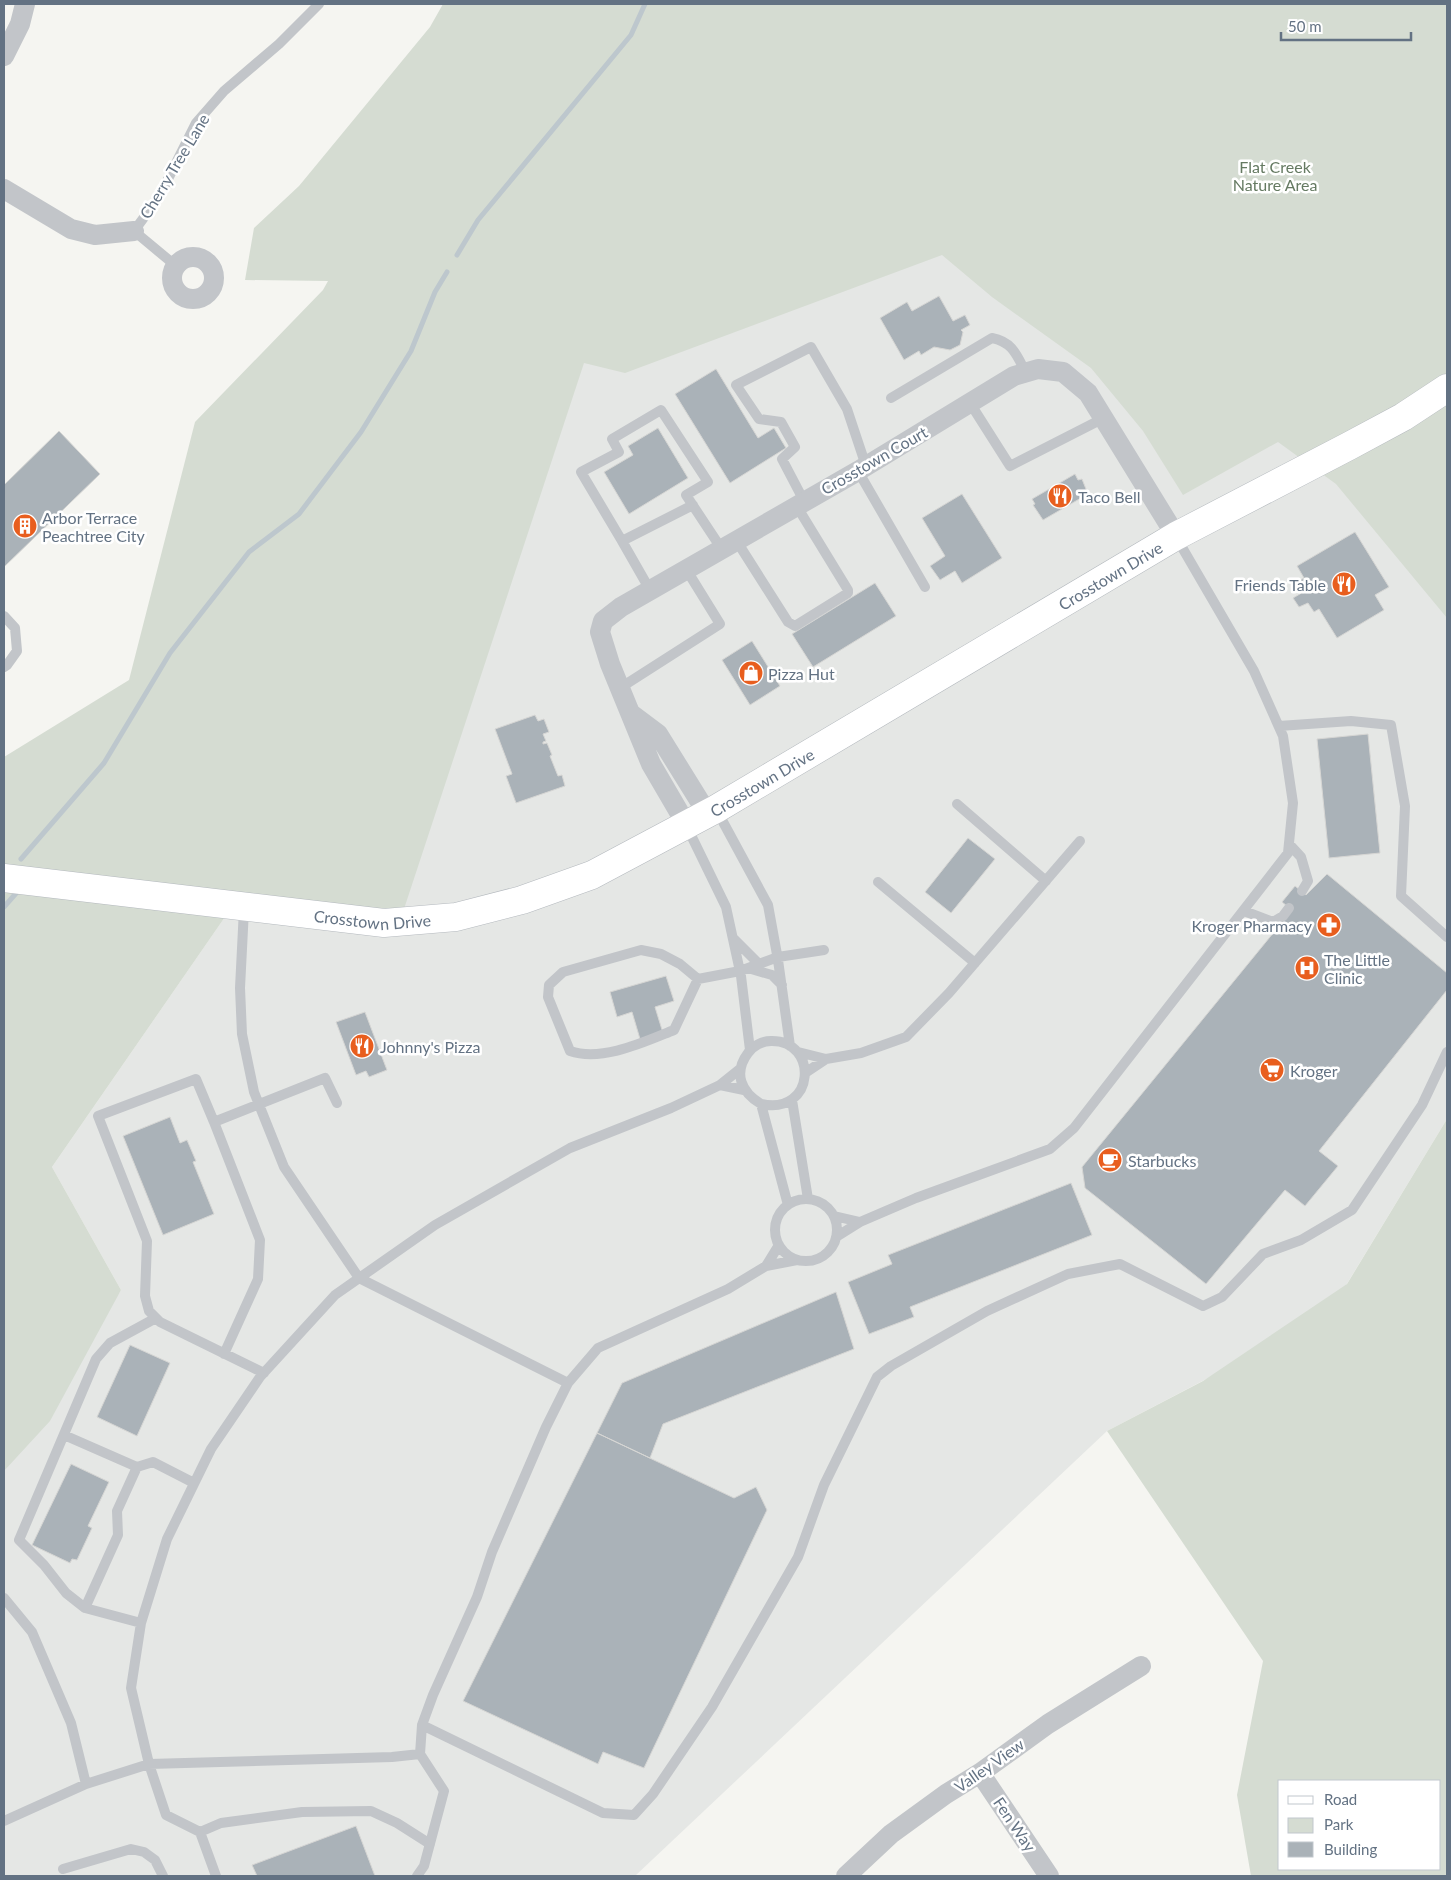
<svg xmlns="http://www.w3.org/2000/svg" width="1451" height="1880" viewBox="0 0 1451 1880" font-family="Lato,sans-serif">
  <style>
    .built { fill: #e5e7e5 }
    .green { fill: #d5dcd2; fill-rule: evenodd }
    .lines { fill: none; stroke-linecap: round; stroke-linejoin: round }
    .stream { stroke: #bdc7cd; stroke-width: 5 }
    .building { fill: #aab2b8; stroke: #d6d6d4 }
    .secondary-casing { stroke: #b4b9be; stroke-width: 29 }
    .lane { stroke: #c2c5c9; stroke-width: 10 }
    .street { stroke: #c2c5c9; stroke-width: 20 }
    .secondary { stroke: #fff; stroke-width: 28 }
    .labels { text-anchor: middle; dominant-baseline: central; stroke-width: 5; stroke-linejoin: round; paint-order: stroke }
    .street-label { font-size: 16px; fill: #637283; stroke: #fff }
    .park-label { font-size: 16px; fill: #657a62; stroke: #fff }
    .poi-label { font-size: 16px; fill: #637283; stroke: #fff; text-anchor: start }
  </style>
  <rect width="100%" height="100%" fill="#f5f5f1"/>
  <path class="built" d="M942,218L1390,413L1447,592V1119L1328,1315L1107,1431L635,1876H4V1471L121,1290L52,1167L225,917L609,287Z"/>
  <path class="green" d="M443,4H1447V618L1336,484L1278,442L1183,495L1143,431L1091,368L992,297L942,255L625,373L584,363L402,915L225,917L52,1167L121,1290L50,1421L4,1471V757L129,680L195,422L323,290L328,281L245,280L254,228L299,186L430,27Z
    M1447,1119V1876H1251L1237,1795L1263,1661L1107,1431L1203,1381L1347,1284ZM1440,1781V1869H1280V1781Z"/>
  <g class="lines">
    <path class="stream" d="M457,255L478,220L631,35L645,4
      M21,859L104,763L170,653L249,552L299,514L361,432L411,351L435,292L447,272
      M4,907L18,891"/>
  </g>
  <path class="building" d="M939,296L953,321L965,315L970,325L961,330L963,332L960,345L950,350L934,347L921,355L919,351L904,360L880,318L907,302L912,311Z
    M716,369L758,438L774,428L786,448L730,483L675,394Z
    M658,428L688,478L629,514L604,472L633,455L628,446Z
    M59,431L100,474L4,567V485Z
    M1075,474L1078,480L1082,479L1088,494L1043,520L1033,505L1035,504L1032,499Z
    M962,494L1002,558L962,583L955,571L940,580L930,566L945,556L922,518Z
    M1355,532L1389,587L1375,595L1384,610L1337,638L1319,609L1314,612L1308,603L1299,607L1293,598L1305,591L1299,581L1304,578L1297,566Z
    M875,583L896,616L813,667L792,634Z
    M752,641L780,686L750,705L722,660Z
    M535,715L538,721L544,719L549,732L543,734L546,741L543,742V744L547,743L552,755L550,756L558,776L562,775L565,786L516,803L506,776L512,774L495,729Z
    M1368,734L1380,853L1329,858L1317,739Z
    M968,838L995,859L951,913L925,892Z
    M1327,874L1447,973V990L1319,1151L1338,1166L1305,1206L1285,1190L1206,1284L1085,1188L1082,1167L1292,910L1282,902L1295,886L1306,895Z
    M666,976L674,1001L655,1007L663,1033L640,1039L632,1012L617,1017L610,992Z
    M365,1012L387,1070L369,1077L366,1071L356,1075L336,1022Z
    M170,1117L180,1143L187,1140L196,1161L193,1162L214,1214L163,1235L123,1136Z
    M1071,1183L1092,1235L910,1307L914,1317L869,1334L848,1282L892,1264L888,1255Z
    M836,1292L854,1349L663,1424L650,1458L597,1433L622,1383Z
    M130,1345L170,1363L137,1436L97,1417Z
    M597,1433L734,1498L756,1487L767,1510L644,1768L603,1752L598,1764L463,1701Z
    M71,1464L109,1482L88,1526L92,1528L77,1560L72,1559L70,1563L32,1545Z
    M356,1826L375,1876H257L252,1865Z"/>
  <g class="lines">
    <defs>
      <g id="secondary">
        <path id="s1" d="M4,878L384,923L456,917L522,900L592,875L716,809L1176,536L1349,446L1403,417L1447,388"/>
      </g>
    </defs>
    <use href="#secondary" class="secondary-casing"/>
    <path class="lane" d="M176,266L134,231L159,197L196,123L224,91L279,44L319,4
      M891,398L992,338C1013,342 1017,356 1026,373
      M970,403L1010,466L1104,418
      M858,471L925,587
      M804,501L782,459L795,447L781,422L759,419L736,385L811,347L847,409L866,466
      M693,505L622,541L581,472L619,452L612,439L661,410L708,482L686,495L721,548
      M736,540L788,622L795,626L848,593V590L796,505
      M622,541L650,590
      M4,616L15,628L17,651L7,665L4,667
      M620,688L720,624L686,569
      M1279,726L1351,721L1391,725L1405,806L1401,896L1447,937
      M957,804L1046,881
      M716,809L768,905L778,960L790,1046
      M687,827L726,907L741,976L750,1050
      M1289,844L1301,857L1308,881L1302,891
      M878,882L975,963
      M244,909L240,988L242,1034L254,1092L284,1167L359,1278L568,1383
      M1244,911L1273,922L1283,916L1289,908
      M734,939L759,964
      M641,950L661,954L680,964L698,979L674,1030C644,1042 602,1062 570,1051L548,997L549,985L563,972Z
      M748,968L772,975L782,985
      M698,979L740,971L778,957L824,950
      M798,1052L826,1059
      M805,1073L826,1059L861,1053L906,1037L949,993L1080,841
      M720,1085L744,1090
      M792,1100L808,1199
      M761,1104C816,1116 819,1040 771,1041C762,1041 753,1046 748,1053C733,1073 741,1092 761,1104L788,1205
      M214,1122L260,1240L258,1279L224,1354
      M775 1230a31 31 0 1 1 62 0a31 31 0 1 1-62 0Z
      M834,1216L860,1222
      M836,1237L860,1222L916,1198L1050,1149L1074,1128L1288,853L1293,803L1283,736L1254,671L1176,537
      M766,1266L779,1245
      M264,1373L160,1322L149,1311L145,1296L147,1241L98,1116L196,1079L214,1122L325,1078L337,1103
      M64,1435L137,1467
      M4,1598L32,1632L71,1723L86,1784
      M85,1608L66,1593L44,1565L19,1540L96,1359L110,1343L156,1318
      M141,1623L85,1608L118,1535L117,1511L137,1467L153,1462L194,1483
      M422,1725L603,1813L634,1815L653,1794L712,1707L798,1557L824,1485L877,1377L891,1366L987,1311L1068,1274L1120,1264L1203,1306L1222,1297L1263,1254L1301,1240L1352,1210L1422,1105L1447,1052
      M4,1821L86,1784L149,1764L392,1757L420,1754L422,1725L433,1695L477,1597L492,1552L546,1427L568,1383L598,1348L728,1289L766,1266L797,1260
      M200,1832L221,1823L302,1812L371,1811L397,1823L430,1844
      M63,1869L131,1849L144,1852L155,1860L163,1876
      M216,1876L200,1832L166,1815L149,1764L131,1688L141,1623L167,1539L211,1449L260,1377L335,1295L435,1225L570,1148L671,1108L720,1085L740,1069
      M417,1876L424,1866L444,1791L420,1754"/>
    <path class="street" d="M4,56L20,24L25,4
      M4,189L71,229L95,235L134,231
      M172 278a21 21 0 1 1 42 0a21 21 0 1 1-42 0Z
      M630,713L658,734L707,813
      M686,824L651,764L610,664L600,632L603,621L621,607L858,471L1014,376L1038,369L1063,372L1088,393L1176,536
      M980,1773L1049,1876
      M846,1876L891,1834L946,1794L980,1773L1048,1724L1141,1666"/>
    <use href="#secondary" class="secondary"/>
  </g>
  <defs>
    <symbol id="restaurant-disc" viewBox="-11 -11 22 22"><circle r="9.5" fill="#e85e1e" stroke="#fff"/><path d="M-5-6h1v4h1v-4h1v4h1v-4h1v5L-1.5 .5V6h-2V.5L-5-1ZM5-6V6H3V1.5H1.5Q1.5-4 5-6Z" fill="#fff"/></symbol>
    <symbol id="building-disc" viewBox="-11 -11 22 22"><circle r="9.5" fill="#e85e1e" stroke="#fff"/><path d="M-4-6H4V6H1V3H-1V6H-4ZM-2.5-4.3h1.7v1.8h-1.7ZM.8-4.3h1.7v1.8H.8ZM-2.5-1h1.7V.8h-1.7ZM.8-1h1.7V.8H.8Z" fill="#fff"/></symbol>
    <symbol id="shop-disc" viewBox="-11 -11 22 22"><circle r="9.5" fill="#e85e1e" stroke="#fff"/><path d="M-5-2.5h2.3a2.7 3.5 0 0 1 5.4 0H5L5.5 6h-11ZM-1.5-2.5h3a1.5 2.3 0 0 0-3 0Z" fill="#fff"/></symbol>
    <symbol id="pharmacy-disc" viewBox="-11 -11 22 22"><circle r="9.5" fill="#e85e1e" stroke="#fff"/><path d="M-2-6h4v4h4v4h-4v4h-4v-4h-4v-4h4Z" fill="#fff"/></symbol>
    <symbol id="hospital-disc" viewBox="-11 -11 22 22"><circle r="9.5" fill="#e85e1e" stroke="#fff"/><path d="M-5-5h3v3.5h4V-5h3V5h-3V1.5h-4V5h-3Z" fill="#fff"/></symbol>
    <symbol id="supermarket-disc" viewBox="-11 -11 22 22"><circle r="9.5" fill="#e85e1e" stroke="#fff"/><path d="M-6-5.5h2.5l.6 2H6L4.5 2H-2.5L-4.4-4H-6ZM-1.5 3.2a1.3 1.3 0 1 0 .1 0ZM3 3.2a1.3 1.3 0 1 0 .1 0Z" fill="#fff"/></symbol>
    <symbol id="cafe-disc" viewBox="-11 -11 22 22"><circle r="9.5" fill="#e85e1e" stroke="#fff"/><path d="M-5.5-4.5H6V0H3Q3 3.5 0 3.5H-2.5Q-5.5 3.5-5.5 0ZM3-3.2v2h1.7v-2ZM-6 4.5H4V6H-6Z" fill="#fff"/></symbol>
  </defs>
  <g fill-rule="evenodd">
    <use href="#restaurant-disc" x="1046" y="482" width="28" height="28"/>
    <use href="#building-disc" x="11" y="512" width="28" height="28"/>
    <use href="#restaurant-disc" x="1330" y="570" width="28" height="28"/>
    <use href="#shop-disc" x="737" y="659" width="28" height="28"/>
    <use href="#pharmacy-disc" x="1315" y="911" width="28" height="28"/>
    <use href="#hospital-disc" x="1293" y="954" width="28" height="28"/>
    <use href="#restaurant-disc" x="348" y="1032" width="28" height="28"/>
    <use href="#supermarket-disc" x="1258" y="1056" width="28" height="28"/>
    <use href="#cafe-disc" x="1096" y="1146" width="28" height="28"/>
  </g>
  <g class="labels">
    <g class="street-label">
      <text transform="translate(174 166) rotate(-59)">Cherry Tree Lane</text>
      <text transform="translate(874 460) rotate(-30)">Crosstown Court</text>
      <text stroke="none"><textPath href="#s1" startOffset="1196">Crosstown Drive</textPath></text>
      <text stroke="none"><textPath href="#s1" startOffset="791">Crosstown Drive</textPath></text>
      <text stroke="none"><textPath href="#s1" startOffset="371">Crosstown Drive</textPath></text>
      <text transform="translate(989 1765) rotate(-35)">Valley View</text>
      <text transform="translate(1015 1824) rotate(56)">Fen Way</text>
    </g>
    <g class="park-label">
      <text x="1275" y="166">Flat Creek<tspan x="1275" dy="18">Nature Area</tspan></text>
    </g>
    <g class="poi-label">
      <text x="1078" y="496">Taco Bell</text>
      <text x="42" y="517">Arbor Terrace<tspan x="42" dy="18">Peachtree City</tspan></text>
      <text x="1326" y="584" text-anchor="end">Friends Table</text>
      <text x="768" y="673">Pizza Hut</text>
      <text x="1312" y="925" text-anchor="end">Kroger Pharmacy</text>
      <text x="1324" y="959">The Little<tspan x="1324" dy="18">Clinic</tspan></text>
      <text x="380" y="1046">Johnny's Pizza</text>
      <text x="1290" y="1070">Kroger</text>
      <text x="1128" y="1160">Starbucks</text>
    </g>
  </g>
  <rect width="1451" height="1880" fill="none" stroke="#637283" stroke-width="10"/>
  <rect x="1278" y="1780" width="162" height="90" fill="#ffffff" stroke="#c1c7cd"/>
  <rect x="1288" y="1796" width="25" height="8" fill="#ffffff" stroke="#c1c7cd"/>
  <text x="1324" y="1805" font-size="15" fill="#637283">Road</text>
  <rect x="1288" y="1818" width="25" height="15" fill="#d5dcd2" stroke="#c1c7cd"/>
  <text x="1324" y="1830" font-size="15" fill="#637283">Park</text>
  <rect x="1288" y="1842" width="25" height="15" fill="#aab2b8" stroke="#c1c7cd"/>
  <text x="1324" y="1855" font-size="15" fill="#637283">Building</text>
  <path d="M1281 32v8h130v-8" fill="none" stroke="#637283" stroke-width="2.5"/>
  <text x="1288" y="32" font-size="15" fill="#637283" stroke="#ffffff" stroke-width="4" paint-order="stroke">50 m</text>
</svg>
